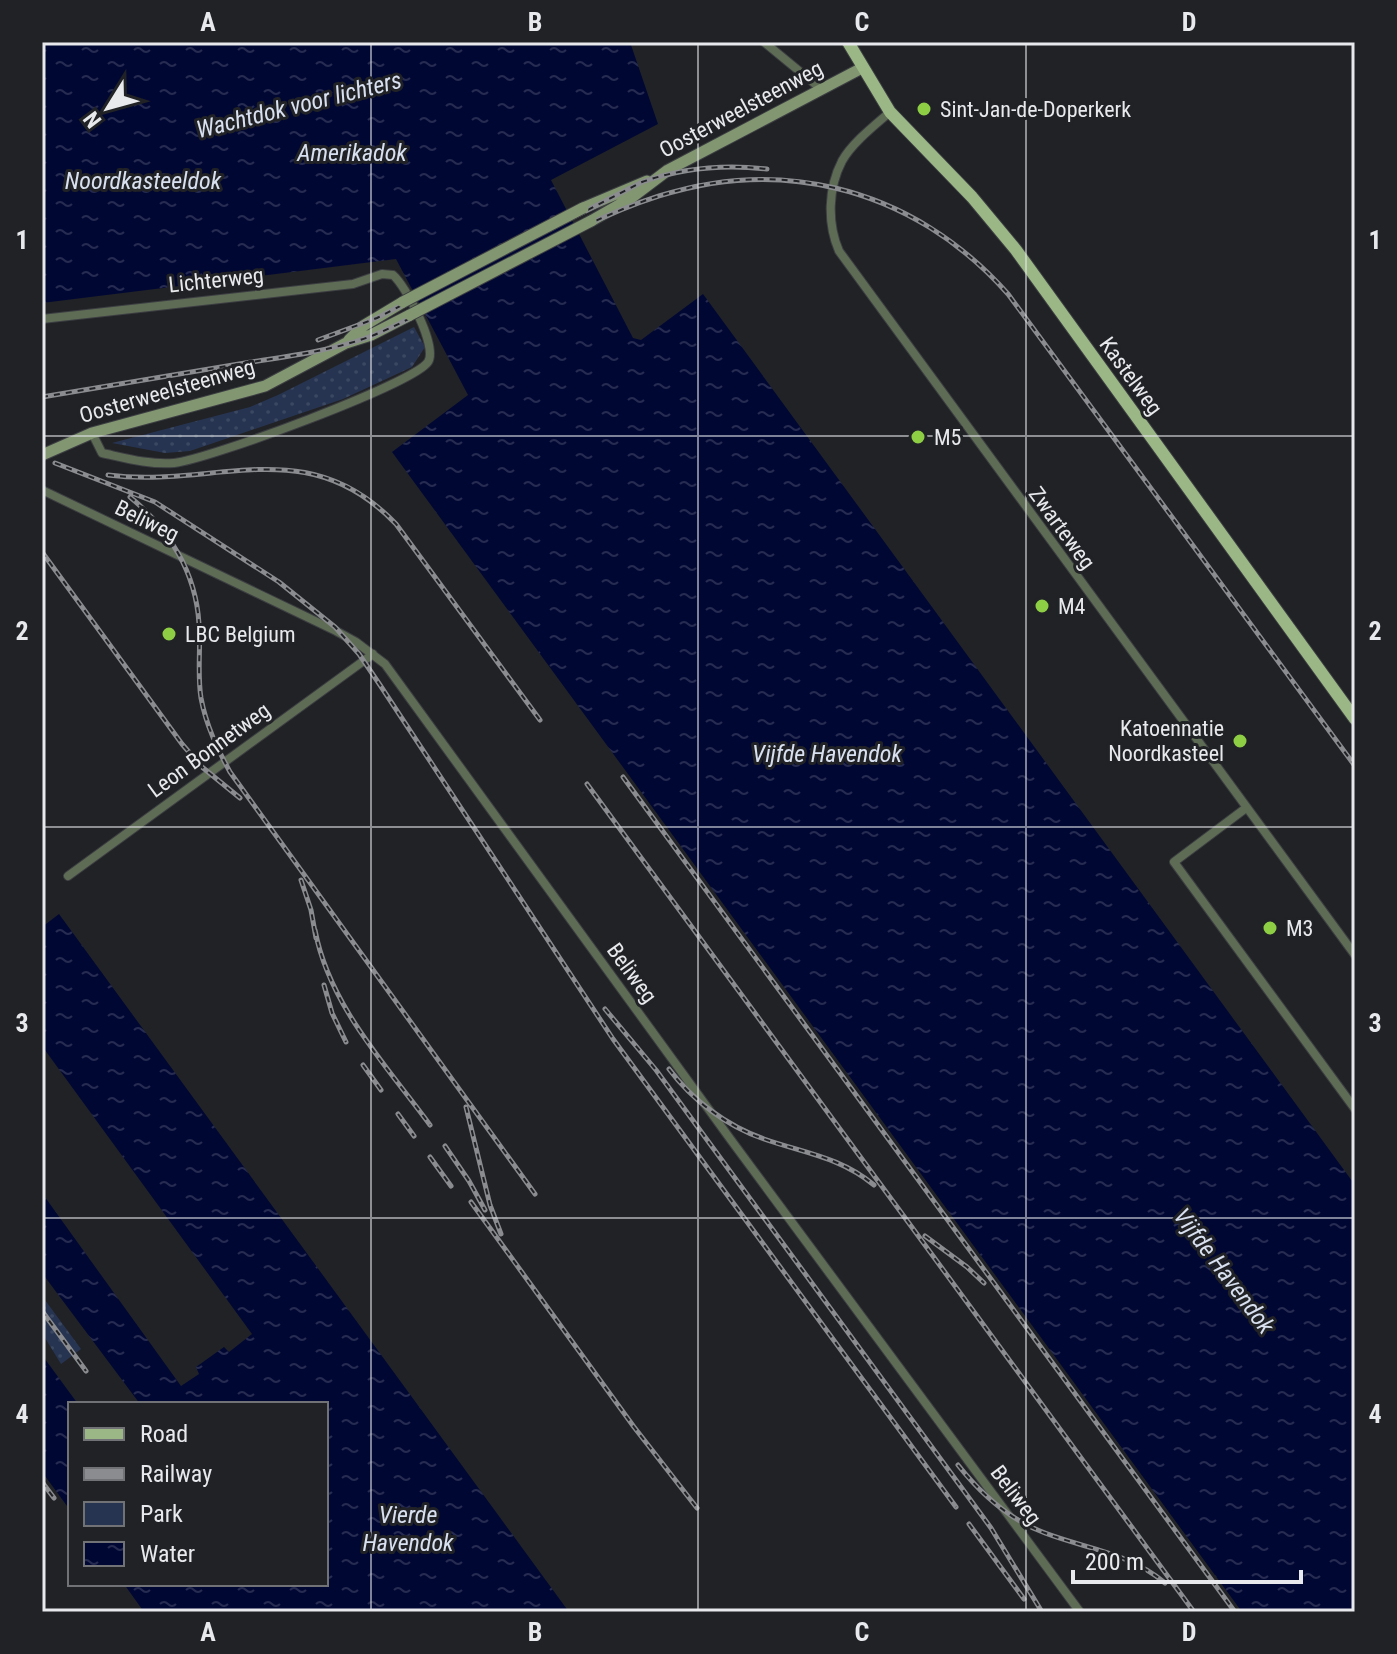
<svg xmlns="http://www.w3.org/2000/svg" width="1397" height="1654" viewBox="0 0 1397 1654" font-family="'Roboto Condensed',sans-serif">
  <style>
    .green { fill: url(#green-dots) }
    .water { fill: url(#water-ripples) }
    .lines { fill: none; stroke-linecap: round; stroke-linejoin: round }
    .street-casing { stroke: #3c3e42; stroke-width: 10 }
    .secondary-casing { stroke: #3c3e42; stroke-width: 13 }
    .primary-casing { stroke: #3c3e42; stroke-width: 14 }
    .street { stroke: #5f6c55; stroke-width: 8 }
    .secondary { stroke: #829671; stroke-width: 11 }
    .primary { stroke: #9cb786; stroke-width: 12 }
    .rail-casing { stroke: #8a8c8f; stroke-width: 5 }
    .rail { stroke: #202226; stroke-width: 2; stroke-dasharray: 6; stroke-linecap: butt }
    .secondary-bridge-casing { stroke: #3c3e42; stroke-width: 13; stroke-linecap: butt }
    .secondary-bridge { stroke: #829671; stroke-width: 11 }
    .grid { fill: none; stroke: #e8e9ec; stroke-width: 2; stroke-opacity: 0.55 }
    .poi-dot { fill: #8dce44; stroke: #202226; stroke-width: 3 }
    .labels { text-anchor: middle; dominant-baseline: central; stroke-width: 6; stroke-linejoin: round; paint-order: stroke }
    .street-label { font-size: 22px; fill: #e8e9ec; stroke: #202226 }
    .poi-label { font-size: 22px; fill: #e8e9ec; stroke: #202226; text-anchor: start }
    .water-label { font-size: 24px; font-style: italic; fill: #d9e1f1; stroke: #202226 }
    .neatline { fill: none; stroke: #e8e9ec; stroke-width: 3 }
    .grid-label { font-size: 26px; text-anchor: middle; font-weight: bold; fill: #e8e9ec }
  </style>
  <defs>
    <pattern id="green-dots" width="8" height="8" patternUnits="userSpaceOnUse" patternTransform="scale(2)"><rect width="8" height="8" fill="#273451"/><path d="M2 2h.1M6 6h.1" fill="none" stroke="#3c4862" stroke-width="1.8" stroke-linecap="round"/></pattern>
    <pattern id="water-ripples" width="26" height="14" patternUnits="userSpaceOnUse" patternTransform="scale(2)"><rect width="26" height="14" fill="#010733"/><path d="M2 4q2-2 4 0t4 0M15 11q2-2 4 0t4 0" fill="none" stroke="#262b51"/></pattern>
  </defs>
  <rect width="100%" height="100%" fill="#202226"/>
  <path class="green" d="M414,327L425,347L412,367L343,399L190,451L165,453L112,443L250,407L278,395Z
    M42,1296L81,1349L61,1364L42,1333Z"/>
  <path class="water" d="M42,42H630L658,124L551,180L633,338L641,340L703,294L1355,1185V1612H1242L392,452L468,395L396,259L42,303Z
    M59,914L569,1612H144L124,1584H326V1404H140L42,1273V1193L181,1386L199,1374L196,1367L224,1347L229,1352L252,1334L42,1046V927Z
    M42,1355L78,1404H70V1510L42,1472Z"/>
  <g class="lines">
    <defs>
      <path id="street" d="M764,42L821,89
        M890,112C875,125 852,143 842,161C828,188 827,223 839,251L1355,955
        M42,319L353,284L382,274L393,275C406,286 438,347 428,362C413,384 207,460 174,463C150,465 125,458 102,453L92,433
        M42,490L336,631L356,642L385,664L731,1140L1080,1612
        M1246,808L1174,862L1355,1109
        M68,876L373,654"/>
      <path id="secondary" d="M583,208L647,181
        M591,221L631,198L668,170L862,68
        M349,340L363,326L403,302
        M42,455L92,433L265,386L346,343L371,335L410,315"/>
      <path id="primary" d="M848,42L890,112L972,197L1016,250L1355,719"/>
    </defs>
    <use href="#street" class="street-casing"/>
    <use href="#secondary" class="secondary-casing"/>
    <use href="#primary" class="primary-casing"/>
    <use href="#street" class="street"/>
    <use href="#secondary" class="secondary"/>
    <use href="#primary" class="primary"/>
    <defs>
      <path id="rail" d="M318,340L377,318L642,182C682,168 724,164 767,169
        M42,397C108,386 173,375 239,364C282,357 327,352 369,337C395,327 420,313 445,300C572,234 685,152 835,188C903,204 962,242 1008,294L1355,766
        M55,463L155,502L279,582L335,627L359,654L380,685L613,1039L956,1507
        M108,475C216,489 306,430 396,524L540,720
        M130,497C169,529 196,572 199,624C201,648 197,673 201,698C206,725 217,748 230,772L535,1194
        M42,552L182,744L202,767L240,798
        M623,777L1235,1612
        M587,784L1194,1612
        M301,880L311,910L316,938
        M315,930C329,1005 386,1065 430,1125
        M324,985L332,1013L346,1042
        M605,1009L656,1070L991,1528L1042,1612
        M363,1065L381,1090
        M669,1069C693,1101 727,1126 764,1139C804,1153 840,1157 874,1185
        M466,1107L490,1205L501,1234
        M398,1114L414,1136
        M445,1146L469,1181L485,1210
        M430,1157L451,1186
        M471,1202L634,1427L697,1508
        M925,1236L967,1267L984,1283
        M42,1311L86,1371
        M958,1465C981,1494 1010,1520 1045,1533C1087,1549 1130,1553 1165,1583
        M42,1482L54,1498
        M969,1524L1024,1599"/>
    </defs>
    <use href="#rail" class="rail-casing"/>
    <use href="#rail" class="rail"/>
    <defs>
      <path id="secondary-bridge" d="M403,302L583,208
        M410,315L591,221"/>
    </defs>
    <use href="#secondary-bridge" class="secondary-bridge-casing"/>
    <use href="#secondary-bridge" class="secondary-bridge"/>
  </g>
  <path class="grid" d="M371,42V1612M698,42V1612M1026,42V1612M42,436H1355M42,827H1355M42,1218H1355"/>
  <g class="poi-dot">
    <circle cx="924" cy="109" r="8"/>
    <circle cx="918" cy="437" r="8"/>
    <circle cx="1042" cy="606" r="8"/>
    <circle cx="169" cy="634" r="8"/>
    <circle cx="1240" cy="741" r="8"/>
    <circle cx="1270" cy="928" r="8"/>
  </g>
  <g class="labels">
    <g class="street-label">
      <text transform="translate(741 109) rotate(-28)">Oosterweelsteenweg</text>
      <text transform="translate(216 280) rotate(-6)">Lichterweg</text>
      <text transform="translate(1131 376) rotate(54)">Kastelweg</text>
      <text transform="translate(167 391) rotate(-16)">Oosterweelsteenweg</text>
      <text transform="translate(147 521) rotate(26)">Beliweg</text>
      <text transform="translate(1062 528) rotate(54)">Zwarteweg</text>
      <text transform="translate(209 750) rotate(-36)">Leon Bonnetweg</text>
      <text transform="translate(632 973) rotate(54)">Beliweg</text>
      <text transform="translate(1016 1495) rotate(53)">Beliweg</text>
    </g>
    <g class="poi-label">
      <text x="940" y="109">Sint-Jan-de-Doperkerk</text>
      <text x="934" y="437">M5</text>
      <text x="1058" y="606">M4</text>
      <text x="185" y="634">LBC Belgium</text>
      <text x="1224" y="728" text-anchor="end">Katoennatie<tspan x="1224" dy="25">Noordkasteel</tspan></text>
      <text x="1286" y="928">M3</text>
    </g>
    <g class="water-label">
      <text transform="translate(299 105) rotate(-14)">Wachtdok voor lichters</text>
      <text x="352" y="153">Amerikadok</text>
      <text x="143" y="181">Noordkasteeldok</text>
      <text x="827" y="754">Vijfde Havendok</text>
      <text transform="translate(1224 1271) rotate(53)">Vijfde Havendok</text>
      <text x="408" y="1515">Vierde<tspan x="408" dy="28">Havendok</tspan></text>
    </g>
  </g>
  <rect width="1397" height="1654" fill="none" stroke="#202226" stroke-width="88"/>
  <rect x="68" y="1402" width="260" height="184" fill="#202226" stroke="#707275" stroke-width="2"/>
  <rect x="84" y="1428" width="40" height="12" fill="#9cb786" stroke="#707275" stroke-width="2"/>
  <text x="140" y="1442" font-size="24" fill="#e8e9ec">Road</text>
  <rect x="84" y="1468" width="40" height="12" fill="#8a8c8f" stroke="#707275" stroke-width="2"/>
  <text x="140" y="1482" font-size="24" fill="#e8e9ec">Railway</text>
  <rect x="84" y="1502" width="40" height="24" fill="#273451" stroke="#707275" stroke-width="2"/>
  <text x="140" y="1522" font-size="24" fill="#e8e9ec">Park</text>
  <rect x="84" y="1542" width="40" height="24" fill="url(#water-ripples)" stroke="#707275" stroke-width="2"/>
  <text x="140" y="1562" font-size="24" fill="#e8e9ec">Water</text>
  <g transform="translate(108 108) rotate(233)" stroke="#202226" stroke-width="6" paint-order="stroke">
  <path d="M0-6L14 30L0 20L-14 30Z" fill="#e8e9ec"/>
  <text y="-12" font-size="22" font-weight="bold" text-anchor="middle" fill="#e8e9ec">N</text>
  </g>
  <path d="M1073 1570v12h228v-12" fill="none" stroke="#e8e9ec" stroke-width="4"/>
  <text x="1085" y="1570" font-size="24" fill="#e8e9ec" stroke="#202226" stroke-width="6" paint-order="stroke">200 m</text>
  <rect x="44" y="44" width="1309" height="1566" class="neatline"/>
  <g class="grid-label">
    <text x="208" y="31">A</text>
    <text x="535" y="31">B</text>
    <text x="862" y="31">C</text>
    <text x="1189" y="31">D</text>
    <text x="22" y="249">1</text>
    <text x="1375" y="249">1</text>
    <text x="22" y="640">2</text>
    <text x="1375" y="640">2</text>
    <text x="22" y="1032">3</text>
    <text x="1375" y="1032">3</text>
    <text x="22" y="1423">4</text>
    <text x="1375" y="1423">4</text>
    <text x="208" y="1641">A</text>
    <text x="535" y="1641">B</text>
    <text x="862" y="1641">C</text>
    <text x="1189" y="1641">D</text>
  </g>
</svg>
